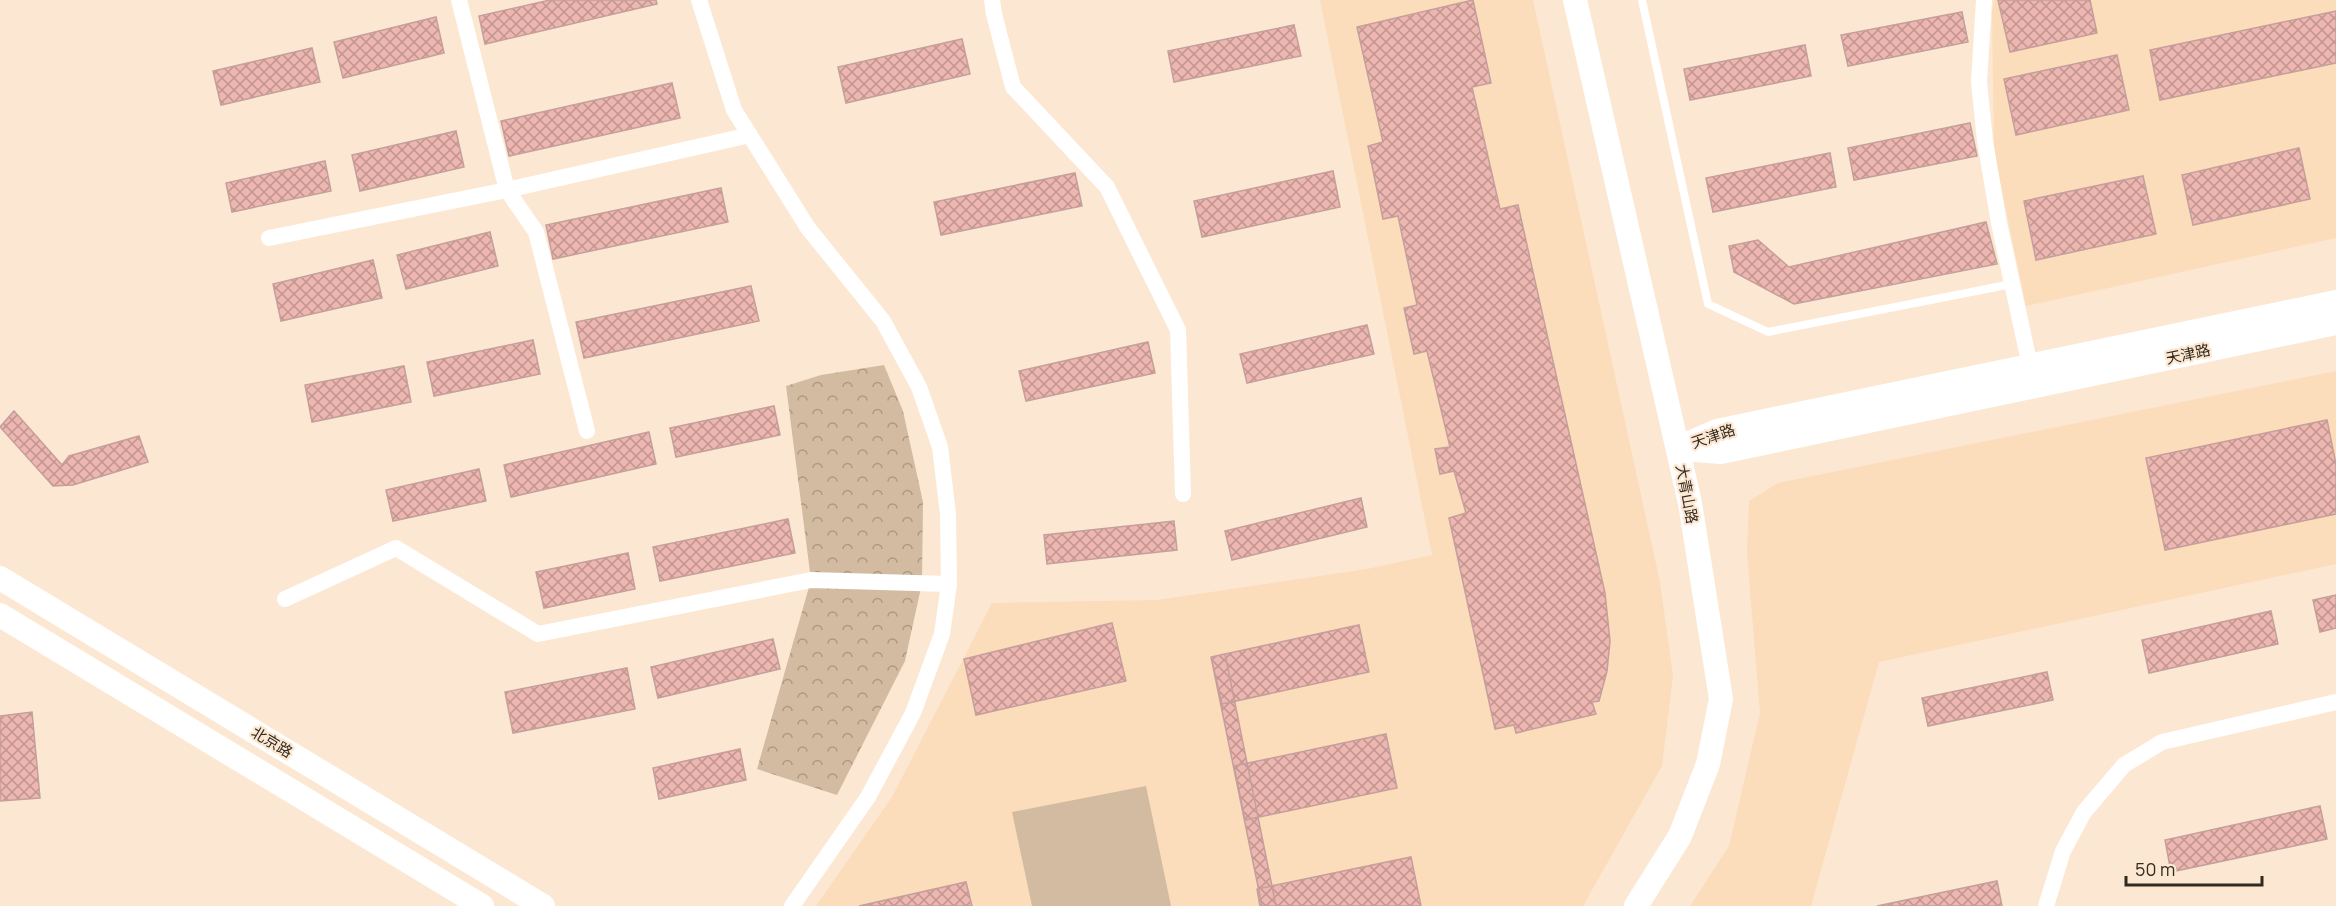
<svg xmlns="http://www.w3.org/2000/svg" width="2336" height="906" viewBox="0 0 2336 906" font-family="Manrope,'Noto Sans SC',sans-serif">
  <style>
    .built { fill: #fbdcbb }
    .park { fill: url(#park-crowns) }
    .pitch { fill: #d3bba1 }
    .building { fill: url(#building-cross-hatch); stroke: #c59f9b; stroke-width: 1.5 }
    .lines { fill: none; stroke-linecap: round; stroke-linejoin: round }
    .lane { stroke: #fff; stroke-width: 8 }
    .street { stroke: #fff; stroke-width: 16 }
    .secondary { stroke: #fff; stroke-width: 24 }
    .labels { text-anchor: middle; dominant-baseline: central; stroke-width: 4.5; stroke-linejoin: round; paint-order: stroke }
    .street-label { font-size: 15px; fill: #332a1f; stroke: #fce8d2 }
  </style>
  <defs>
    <pattern id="park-crowns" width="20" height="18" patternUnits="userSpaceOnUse" patternTransform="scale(1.5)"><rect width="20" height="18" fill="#d3bba1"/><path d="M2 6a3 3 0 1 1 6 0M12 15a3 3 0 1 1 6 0" fill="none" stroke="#ac9883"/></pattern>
    <pattern id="building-cross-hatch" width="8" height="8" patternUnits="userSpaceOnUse" patternTransform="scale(1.5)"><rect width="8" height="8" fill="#edb6b1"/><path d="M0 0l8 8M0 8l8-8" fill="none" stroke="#c1948f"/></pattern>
  </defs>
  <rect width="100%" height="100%" fill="#fce8d2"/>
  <path class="built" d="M1320,0H1533L1660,582L1673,676L1662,766L1583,906H816L892,797L992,603L1157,600L1367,569L1432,555Z
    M1994,0H2336V238L2026,306L1994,152L1992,12Z
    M2336,371V564L1879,662L1811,906H1690L1729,846L1760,713L1747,553L1749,501L1778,483Z"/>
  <path class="park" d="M884,365L903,411L923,502L922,583L905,661L837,795L757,769L811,580L786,386L821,375Z"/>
  <path class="pitch" d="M1146,786L1171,906H1032L1012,812Z"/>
  <path class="building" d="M550,0H656L657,4L485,44L479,16Z
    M1473,0L1491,83L1472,87L1500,209L1518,205L1605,593L1610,641L1607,671L1599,701L1592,702L1596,714L1516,733L1514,725L1495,729L1449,518L1466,513L1454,471L1440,474L1435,449L1450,447L1427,351L1414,354L1404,308L1417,305L1398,216L1383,219L1368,146L1383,142L1357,27Z
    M1998,0H2090L2097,33L2010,52Z
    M2336,11V63L2160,100L2150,50Z
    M1962,12L1968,42L1848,66L1841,35Z
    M436,17L444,53L343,78L334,42Z
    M1294,25L1301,56L1174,82L1168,51Z
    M962,39L970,74L846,103L838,67Z
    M1805,45L1811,76L1690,100L1684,69Z
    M312,48L320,82L221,105L213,71Z
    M2117,55L2129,110L2016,135L2004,79Z
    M672,83L680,118L509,156L501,121Z
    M1970,123L1977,156L1854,180L1848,148Z
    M456,131L464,167L360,191L352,155Z
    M2299,148L2310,199L2193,225L2182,175Z
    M1830,153L1836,187L1713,212L1706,178Z
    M325,161L331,191L232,212L226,183Z
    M1333,171L1340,207L1202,237L1194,201Z
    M1075,173L1082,206L941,235L934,202Z
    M2143,176L2156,234L2036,260L2024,201Z
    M721,188L728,222L553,259L546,225Z
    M1986,222L1997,264L1794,304L1734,272L1729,246L1758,240L1789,267Z
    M490,232L498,266L406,289L397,255Z
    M373,260L382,298L281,321L273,284Z
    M751,286L759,321L584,358L576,322Z
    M1367,325L1374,354L1247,383L1240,354Z
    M533,340L540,374L434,396L427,362Z
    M1148,342L1155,373L1026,401L1019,371Z
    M404,366L411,402L312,422L305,385Z
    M774,406L780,435L676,457L670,428Z
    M14,411L62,465L69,456L139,436L148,462L73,485L53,486L0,427Z
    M2327,420L2336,464V514L2165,550L2146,458Z
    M649,432L656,464L511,497L504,465Z
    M479,469L486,501L393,521L386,490Z
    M1361,498L1367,527L1232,560L1225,531Z
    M788,519L795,553L660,581L653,547Z
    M1174,521L1177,550L1047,564L1044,535Z
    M628,553L635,589L544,608L536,572Z
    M2336,595V628L2320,632L2313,600Z
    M2271,611L2278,644L2149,673L2142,640Z
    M1112,623L1126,681L976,715L964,659Z
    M1359,625L1369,672L1222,704L1211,657Z
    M773,639L780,669L658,698L651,667Z
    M1225,654L1276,906H1262L1211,657Z
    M627,668L635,709L513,733L505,692Z
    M2047,672L2053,700L1928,726L1922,698Z
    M32,712L40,798L0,801V716Z
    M1386,734L1397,788L1245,820L1234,766Z
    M740,749L746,780L659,799L653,768Z
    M2320,806L2327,839L2171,872L2165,840Z
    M1411,857L1421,906H1260L1257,889Z
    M1997,881L2002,906H1877Z
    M966,882L972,906H859Z"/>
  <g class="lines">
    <path class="lane" d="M1642,0L1708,304L1768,332L2012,284"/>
    <path class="street" d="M459,0L507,190L536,232L587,431
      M699,0L734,110L808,228L883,321L919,387L940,447L948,514L949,584L942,634L913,713L868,797L792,906
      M992,0L994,14L1013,87L1107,187L1178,330L1183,494
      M1984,0L1979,82L1985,141L1999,223L2030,366
      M269,238L507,190L750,135
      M285,599L396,548L538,634L811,580L949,584
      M2046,906L2063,851L2084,812L2124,765L2162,742L2336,702"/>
    <path class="secondary" d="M1575,0L1690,503L1721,699L1708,764L1680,836L1636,906
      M1678,448L1717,431L2336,302
      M1683,449L1721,452L2336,323
      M0,578L543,906
      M0,615L482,906"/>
  </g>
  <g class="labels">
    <g class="street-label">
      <text transform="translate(2188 354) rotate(-12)">天津路</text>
      <text transform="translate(1713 436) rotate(-19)">天津路</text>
      <text transform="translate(1687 494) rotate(79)">大青山路</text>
      <text transform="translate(272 742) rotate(31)">北京路</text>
    </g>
  </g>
  <path d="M2126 876v9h136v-9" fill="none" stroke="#332a1f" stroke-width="3"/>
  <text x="2135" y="876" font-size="18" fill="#332a1f" stroke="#fce8d2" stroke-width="4.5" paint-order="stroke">50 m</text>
</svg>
